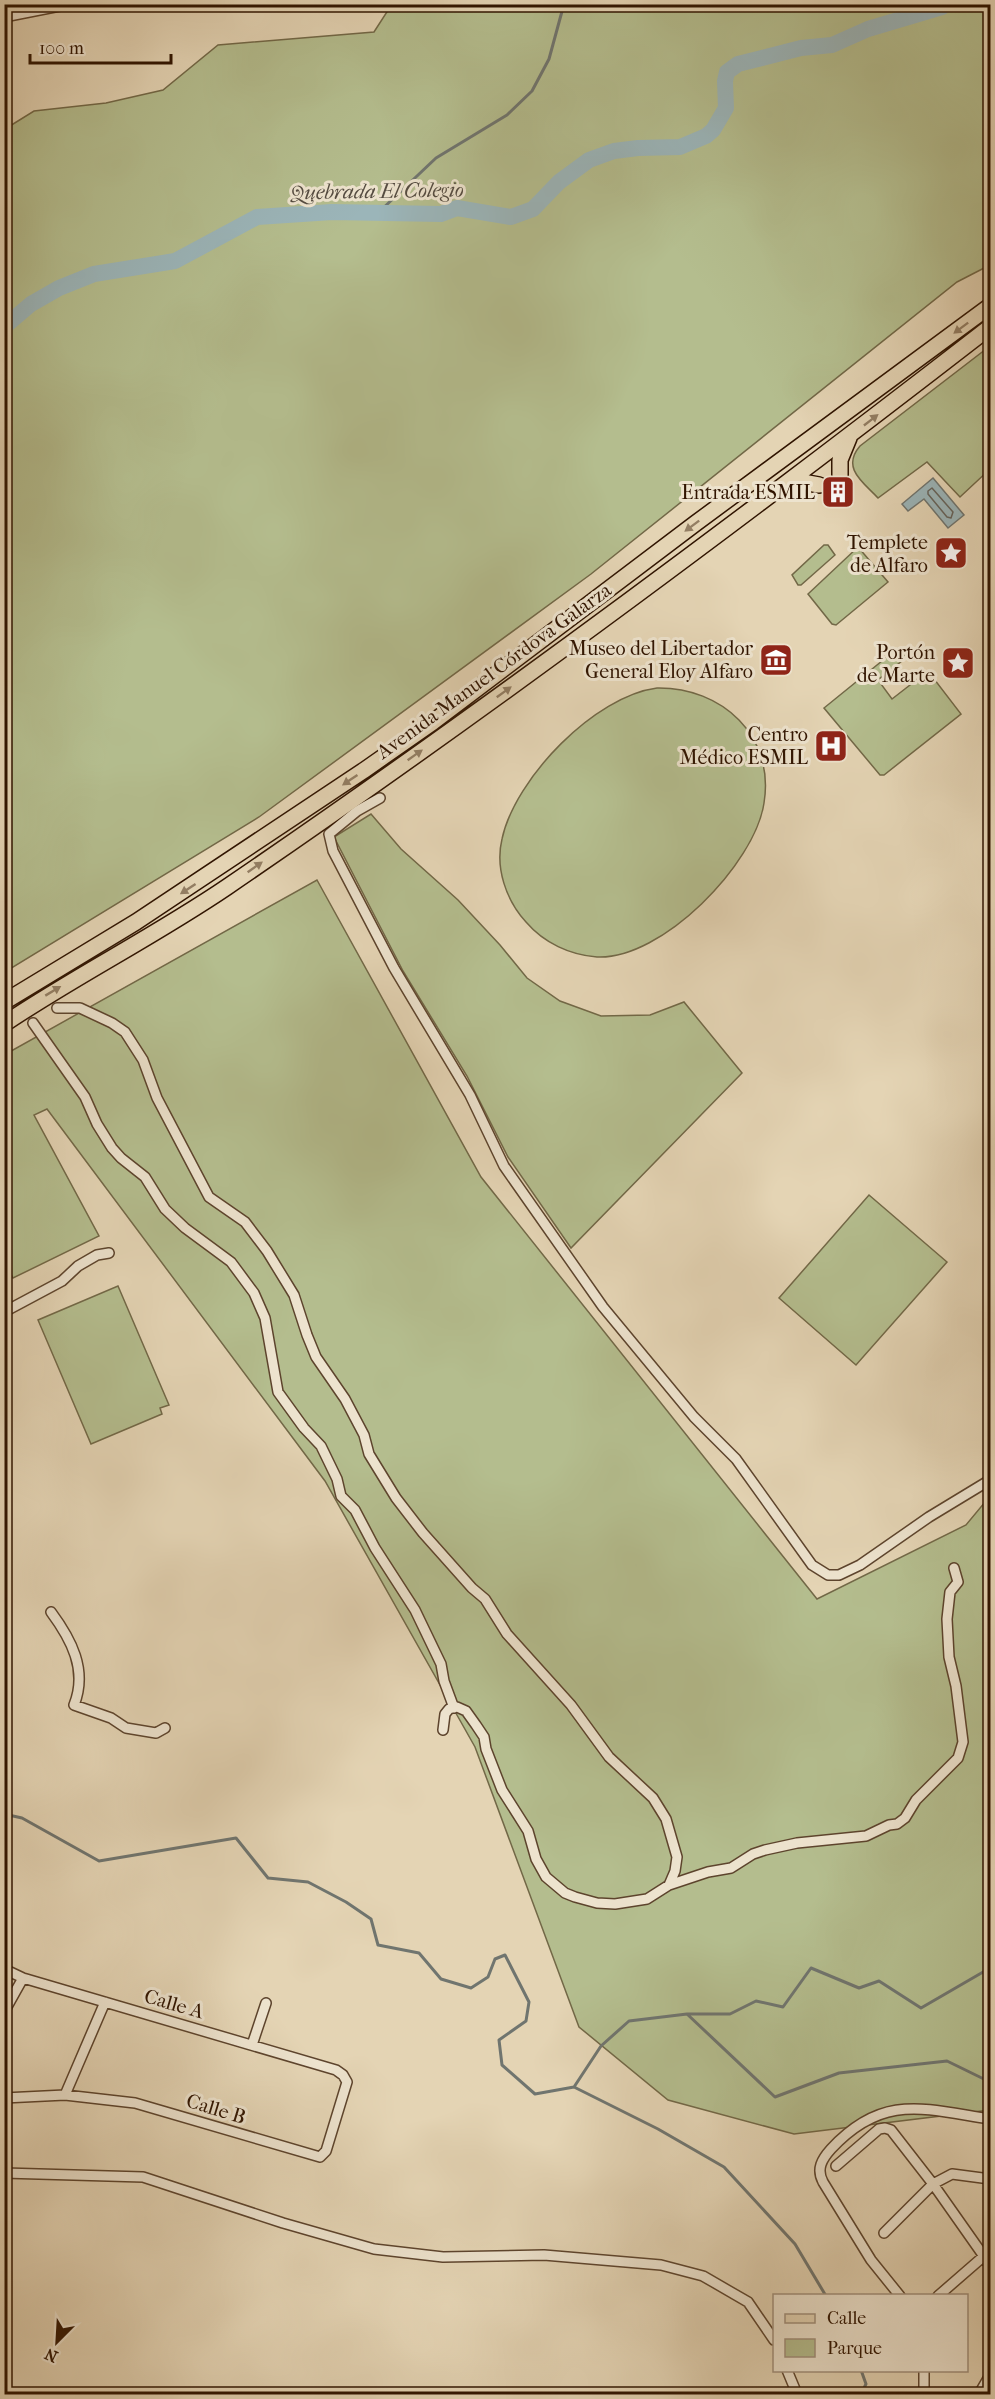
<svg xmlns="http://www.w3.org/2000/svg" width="995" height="2399" viewBox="0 0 995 2399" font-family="'IM FELL French Canon',serif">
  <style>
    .green { fill: #b4bd8e; stroke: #726847; stroke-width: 1.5 }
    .water { fill: #9bb5b9; stroke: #70756f; stroke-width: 1.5 }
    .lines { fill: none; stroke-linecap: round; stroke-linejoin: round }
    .shore { stroke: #66645c; stroke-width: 1.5 }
    .stream { stroke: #70756f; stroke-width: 3 }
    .river { stroke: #9bb5b9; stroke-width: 16 }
    .minor-casing { stroke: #5d442d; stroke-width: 12 }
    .primary-casing { stroke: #301400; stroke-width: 18 }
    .minor { stroke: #ede3ce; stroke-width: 9 }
    .primary { stroke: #e4d4b4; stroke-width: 15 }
    .oneway { fill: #937e63 }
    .labels { text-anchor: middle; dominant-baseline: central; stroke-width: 6; stroke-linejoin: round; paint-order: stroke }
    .poi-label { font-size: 20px; fill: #301400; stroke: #ede3ce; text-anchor: end }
    .street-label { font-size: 20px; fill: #301400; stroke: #ede3ce }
    .water-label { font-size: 21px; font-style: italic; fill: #554c41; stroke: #ede3ce }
  </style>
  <rect width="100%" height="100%" fill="#e4d4b4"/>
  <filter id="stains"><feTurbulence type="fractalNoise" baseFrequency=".00333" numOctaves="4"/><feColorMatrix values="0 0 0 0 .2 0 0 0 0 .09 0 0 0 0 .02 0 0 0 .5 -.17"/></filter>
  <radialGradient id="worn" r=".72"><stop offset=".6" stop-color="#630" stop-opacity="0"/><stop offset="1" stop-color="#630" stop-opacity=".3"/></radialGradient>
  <path class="green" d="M392,4L990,5V265L957,282L591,574L259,817L5,972V129L34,111L106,103L163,90L218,45L374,32Z
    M990,346V469L960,497L927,462L878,498C863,482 841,468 860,446Z
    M824,545H828L835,555L801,585H798L792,575Z
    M858,547L888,582L836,625L832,624L808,594Z
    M898,648L907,657L878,680L892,699L928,671L961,714L884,775H880L824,708Z
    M657,688C722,687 775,736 764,803C755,864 662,960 597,957C570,955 544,943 526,922C506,900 495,868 502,839C515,778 595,696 657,688Z
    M371,814L401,849L458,900L500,945L527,978L560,1001L601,1016L650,1015L684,1002L742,1073L571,1248L508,1157L467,1076L403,971L334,837Z
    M317,880L481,1177L817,1599L966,1525L990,1496V2110L794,2134L668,2100L579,2027L475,1747L325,1481L47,1109L34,1115L99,1236L13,1278L4,1260V1055Z
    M869,1195L947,1262L856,1365L779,1298Z
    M118,1286L169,1405L160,1408L162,1414L91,1444L38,1320Z"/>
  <path class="water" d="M933,478L964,515L948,528L924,499L908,511L902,504Z"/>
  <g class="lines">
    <path class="shore" d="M932,488L953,512L951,518L947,517L928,494V491Z"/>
    <path class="stream" d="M379,212L436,158L507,115L532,91L549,59L564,4
      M4,1814L22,1818L99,1861L236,1838L268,1878L308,1882L346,1902L371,1919L378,1945L419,1953L441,1979L471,1988L488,1977L495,1959L505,1955L529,2002L526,2021L499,2040L502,2065L535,2094L574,2087L658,2129L724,2167L795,2244L826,2296
      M687,2014L775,2097L839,2073L947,2061L990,2082
      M574,2087L601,2046L629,2021L687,2014H730L756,2001L783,2007L811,1968L859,1988L879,1981L921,2008L990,1968
      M861,2394L866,2384L861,2370"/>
    <path class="river" d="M4,327L31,304L59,288L94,274L175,261L257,217L332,212L441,214L457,208L511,217L533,209L559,182L589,160L614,151L638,148L680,147L706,136L713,130L726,108L725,81L727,72L738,64L801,48L832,45L868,29L942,7L945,4"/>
    <defs>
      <path id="minor" d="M4,17L70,4
        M380,798L357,811L329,834L333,851L394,968L470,1095L504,1166L603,1307L694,1417L736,1459L812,1565L828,1575H839L860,1565L929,1517L990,1480
        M57,1008H80L112,1023L125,1032L143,1060L157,1098L209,1197L245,1222L267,1251L294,1295L307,1335L316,1357L345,1399L364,1435L369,1454L396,1498L423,1533L472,1588L485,1599L507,1634L571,1705L609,1757L653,1798L666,1819L677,1857L675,1871L669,1885
        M33,1023L85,1097L97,1124L112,1148L121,1158L145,1177L165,1209L185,1228L231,1262L254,1293L265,1318L278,1392L304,1428L321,1446L337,1479L341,1496L355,1510L375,1548L415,1610L441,1664L444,1681L454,1708
        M4,1312L62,1281L78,1266L97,1255L109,1253
        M51,1612C71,1639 88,1670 74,1705L111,1718L126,1728L156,1733L165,1728
        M443,1730L445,1714L449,1709L457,1707L466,1711L476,1725L484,1737L486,1749L502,1790L528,1831L536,1859L546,1877L565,1893L575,1897L597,1903L615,1904L647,1899L669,1885L708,1872L731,1868L753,1854L765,1850L797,1843L866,1836L889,1825L897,1824L905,1818L916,1800L958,1758L963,1742L956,1686L949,1657L947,1619L950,1592L958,1582L954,1568
        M4,1969L23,1978L336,2070L343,2075L347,2082L326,2151L320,2157L135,2103L65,2095L4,2098
        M4,2012L23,1978
        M252,2045L266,2003
        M65,2095L105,2002
        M836,2166L879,2129L885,2128L891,2130L933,2184L990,2265
        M4,2173L143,2177L283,2223L374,2249L443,2257L544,2255L661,2265L703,2276L748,2302L774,2340
        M884,2233L933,2184L952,2174L990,2179
        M900,2296L871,2260L823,2182C816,2169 822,2159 831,2149C883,2093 924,2109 990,2119
        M938,2296L984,2256
        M787,2370L797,2394
        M924,2370V2394
        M979,2394L990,2375"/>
      <path id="primary" d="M840,475V460L849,438
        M787,483L797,481L819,485
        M4,1002L136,922L363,771L433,722L696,523L990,306
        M4,1024C77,975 155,936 227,887C488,709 741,520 990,327"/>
    </defs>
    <use href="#minor" class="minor-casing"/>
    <use href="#primary" class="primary-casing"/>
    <use href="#minor" class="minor"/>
    <use href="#primary" class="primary"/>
  </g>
  <defs><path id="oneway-solid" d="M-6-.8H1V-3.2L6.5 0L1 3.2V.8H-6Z" transform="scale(1.5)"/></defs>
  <g class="oneway">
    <use href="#oneway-solid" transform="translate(961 328) rotate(143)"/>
    <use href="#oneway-solid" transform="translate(871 420) rotate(-38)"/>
    <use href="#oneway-solid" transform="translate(692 526) rotate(143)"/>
    <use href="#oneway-solid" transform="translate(504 692) rotate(-36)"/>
    <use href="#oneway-solid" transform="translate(415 755) rotate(-35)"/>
    <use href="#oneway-solid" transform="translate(350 780) rotate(146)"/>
    <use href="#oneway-solid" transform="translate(255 867) rotate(-35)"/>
    <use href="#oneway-solid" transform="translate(188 889) rotate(147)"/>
    <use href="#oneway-solid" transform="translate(53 991) rotate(-31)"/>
  </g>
  <defs>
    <symbol id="building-square" viewBox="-11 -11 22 22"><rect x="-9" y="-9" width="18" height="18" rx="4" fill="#8f2418" stroke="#ede3ce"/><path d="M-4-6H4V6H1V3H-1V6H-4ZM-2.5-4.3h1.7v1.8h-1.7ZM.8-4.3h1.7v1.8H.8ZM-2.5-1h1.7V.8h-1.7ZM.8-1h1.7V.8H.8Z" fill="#fff"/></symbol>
    <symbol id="sight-square" viewBox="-11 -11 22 22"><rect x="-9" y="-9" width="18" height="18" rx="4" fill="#8f2418" stroke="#ede3ce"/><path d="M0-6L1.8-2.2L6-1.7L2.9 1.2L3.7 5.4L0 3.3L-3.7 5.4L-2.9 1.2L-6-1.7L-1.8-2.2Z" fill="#fff"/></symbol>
    <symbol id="museum-square" viewBox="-11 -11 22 22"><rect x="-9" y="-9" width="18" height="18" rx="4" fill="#8f2418" stroke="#ede3ce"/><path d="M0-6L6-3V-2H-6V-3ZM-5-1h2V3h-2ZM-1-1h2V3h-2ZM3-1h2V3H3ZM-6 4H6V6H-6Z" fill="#fff"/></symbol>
    <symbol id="hospital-square" viewBox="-11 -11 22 22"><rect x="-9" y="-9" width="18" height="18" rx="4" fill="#8f2418" stroke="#ede3ce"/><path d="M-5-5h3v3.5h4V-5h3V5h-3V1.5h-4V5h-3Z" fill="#fff"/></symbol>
  </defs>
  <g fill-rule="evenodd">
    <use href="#building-square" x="819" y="473" width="38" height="38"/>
    <use href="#sight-square" x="932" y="534" width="38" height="38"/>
    <use href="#museum-square" x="757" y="641" width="38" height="38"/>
    <use href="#sight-square" x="939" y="644" width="38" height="38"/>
    <use href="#hospital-square" x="812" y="727" width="38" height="38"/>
  </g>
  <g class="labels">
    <g class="poi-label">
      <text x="815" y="492">Entrada ESMIL</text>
      <text x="928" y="542">Templete<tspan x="928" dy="23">de Alfaro</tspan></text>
      <text x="753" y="648">Museo del Libertador<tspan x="753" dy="23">General Eloy Alfaro</tspan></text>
      <text x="935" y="652">Portón<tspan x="935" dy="23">de Marte</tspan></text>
      <text x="808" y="734">Centro<tspan x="808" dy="23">Médico ESMIL</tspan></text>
    </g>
    <g class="street-label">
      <text transform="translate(494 671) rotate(-36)">Avenida Manuel Córdova Galarza</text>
      <text transform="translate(174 2004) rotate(16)">Calle A</text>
      <text transform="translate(216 2109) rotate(17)">Calle B</text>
    </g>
    <g class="water-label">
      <text transform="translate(377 191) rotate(-1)">Quebrada El Colegio</text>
    </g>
  </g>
  <rect width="995" height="2399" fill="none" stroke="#e4d4b4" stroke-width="24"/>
  <rect x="6" y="6" width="983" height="2387" fill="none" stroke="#301400" stroke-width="3"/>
  <rect x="12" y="12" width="971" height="2375" fill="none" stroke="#301400" stroke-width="1.5"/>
  <rect x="773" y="2294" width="195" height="78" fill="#ede3ce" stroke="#a1907c" stroke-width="1.5"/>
  <rect x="785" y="2314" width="30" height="9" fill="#e4d4b4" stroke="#a1907c" stroke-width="1.5"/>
  <text x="827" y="2324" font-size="18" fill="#301400">Calle</text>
  <rect x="785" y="2339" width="30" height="18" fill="#b4bd8e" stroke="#a1907c" stroke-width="1.5"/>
  <text x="827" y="2354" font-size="18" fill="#301400">Parque</text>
  <g transform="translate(57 2342) rotate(204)" stroke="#ede3ce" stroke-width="4.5" paint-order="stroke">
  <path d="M0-4.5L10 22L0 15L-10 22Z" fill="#301400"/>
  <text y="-9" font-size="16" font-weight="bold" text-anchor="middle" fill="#301400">N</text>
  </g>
  <path d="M30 54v9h141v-9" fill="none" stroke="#301400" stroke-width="3"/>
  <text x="39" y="54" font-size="18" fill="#301400" stroke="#ede3ce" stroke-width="4.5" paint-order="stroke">100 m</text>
  <rect width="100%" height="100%" filter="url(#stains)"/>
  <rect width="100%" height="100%" fill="url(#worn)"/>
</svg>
